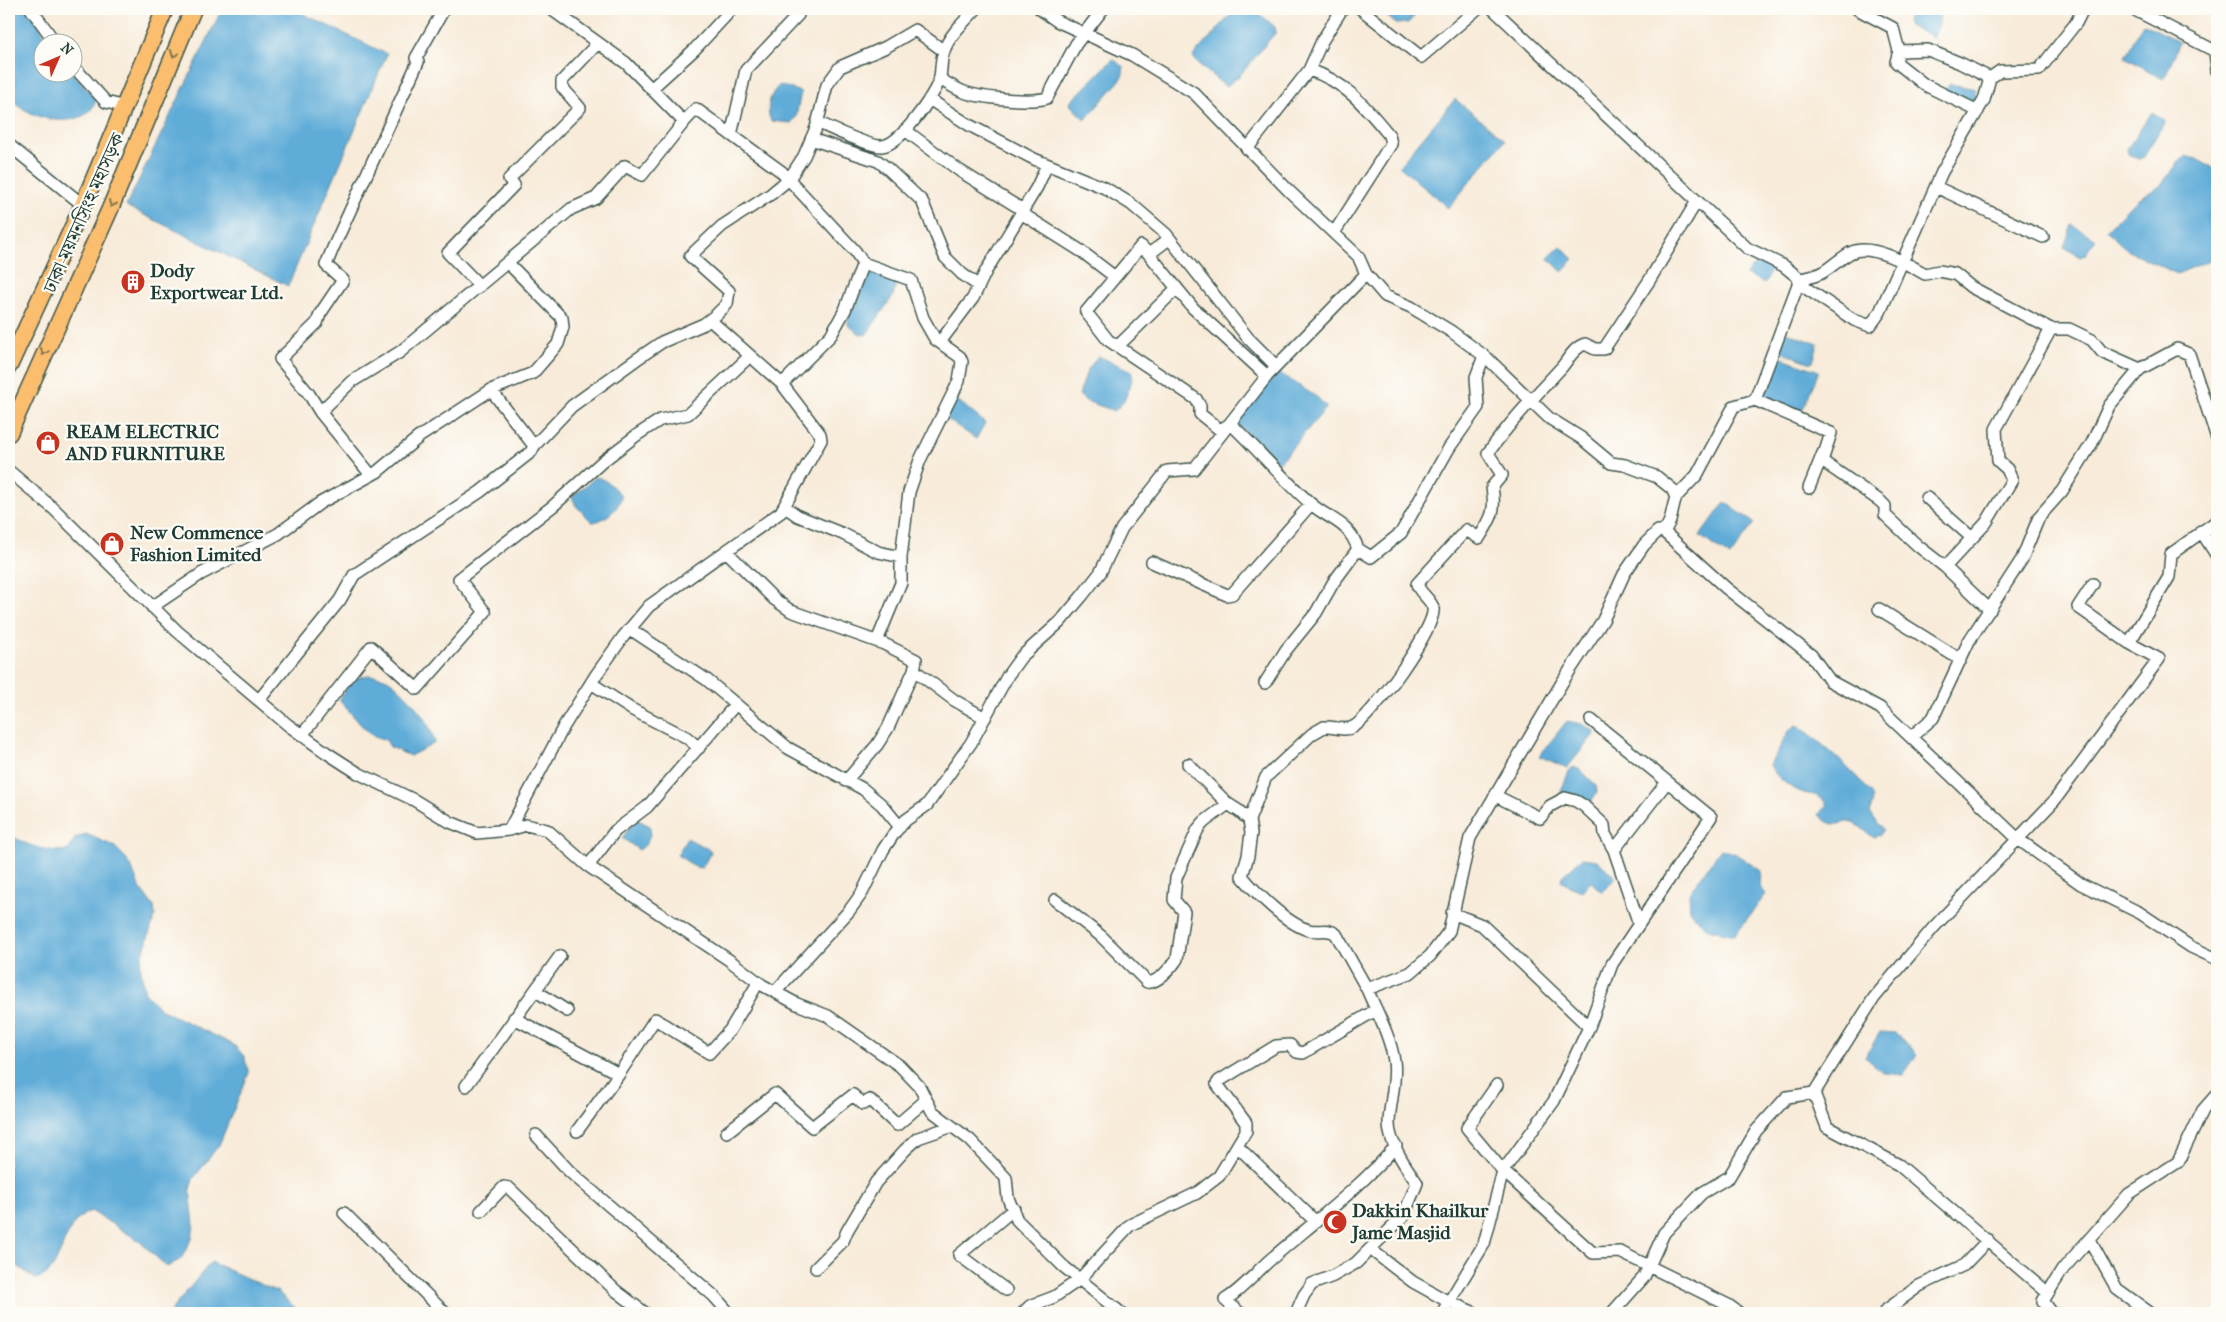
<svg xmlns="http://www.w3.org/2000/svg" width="2226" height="1322" viewBox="0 0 2226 1322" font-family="'IM FELL French Canon','Noto Serif Bengali',serif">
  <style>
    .water { fill: #5facd8; stroke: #3f7486 }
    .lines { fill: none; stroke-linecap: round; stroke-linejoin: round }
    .minor-casing { stroke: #40574d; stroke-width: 14 }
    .highway-casing { stroke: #40574d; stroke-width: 19 }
    .minor { stroke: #fff; stroke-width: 11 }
    .highway { stroke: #fbbd6e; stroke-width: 16 }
    .oneway { stroke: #82774e }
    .labels { text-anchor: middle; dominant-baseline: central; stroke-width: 4.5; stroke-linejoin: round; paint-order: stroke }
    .street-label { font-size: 19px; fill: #1f3d34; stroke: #fdfcf7 }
    .poi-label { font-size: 19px; font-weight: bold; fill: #1f3d34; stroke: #fdfcf7; text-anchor: start }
  </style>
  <rect width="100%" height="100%" fill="#fdfcf7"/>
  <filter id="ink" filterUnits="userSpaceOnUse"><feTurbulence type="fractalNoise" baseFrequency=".02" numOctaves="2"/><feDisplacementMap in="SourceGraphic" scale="10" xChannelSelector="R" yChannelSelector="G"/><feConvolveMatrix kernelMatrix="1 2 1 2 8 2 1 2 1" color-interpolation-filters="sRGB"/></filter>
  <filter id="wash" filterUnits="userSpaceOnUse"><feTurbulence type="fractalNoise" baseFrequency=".0096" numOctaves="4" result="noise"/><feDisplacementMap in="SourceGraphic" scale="20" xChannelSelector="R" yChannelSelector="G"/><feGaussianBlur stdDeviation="1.12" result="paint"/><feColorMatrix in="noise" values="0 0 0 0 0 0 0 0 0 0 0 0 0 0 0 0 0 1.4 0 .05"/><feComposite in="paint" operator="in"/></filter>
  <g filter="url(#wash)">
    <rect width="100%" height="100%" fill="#f8ebd9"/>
    <path class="water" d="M9,9H26L35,18L48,42H42V72H72L96,100C89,126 50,123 31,113C22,109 15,103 9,97Z
      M222,9H293L387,54L288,286L126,206Z
      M1236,9H1254L1275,27L1276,32L1240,75L1226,87L1196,62L1193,56Z
      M1379,9H1421L1408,23L1396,24Z
      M1915,9H1941L1939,24L1933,38L1907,25V20Z
      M2143,23L2180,42L2166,75L2163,79L2125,57Z
      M1113,59L1124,67L1122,78L1085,120L1071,106L1070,102Z
      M1950,84L1976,89L1973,102L1971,104L1945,90Z
      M780,85L801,92L796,117L791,123L771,121C765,109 770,93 780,85Z
      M1455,99L1505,140L1448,208L1399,166Z
      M2152,112L2165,121L2144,157L2139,159L2128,154L2127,149Z
      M2184,156L2197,159L2217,171V249L2208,261L2177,274L2127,250L2106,230L2137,199L2159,187Z
      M2072,225L2096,239L2085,255L2080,257L2064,247Z
      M1561,246L1574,259L1562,272L1548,258Z
      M1759,260L1773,266L1765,283L1746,274Z
      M864,269L896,278L897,281L893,296L866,335L860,334L848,325V313Z
      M1786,332L1818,344L1813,362L1811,363L1779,351Z
      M1098,356L1132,371C1134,383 1124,405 1114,411L1086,401L1079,395L1087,371Z
      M1777,356L1819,371L1800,416L1763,402Z
      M1278,372L1318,398L1327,407L1279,463L1236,423Z
      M955,398L985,423L976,439L944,417Z
      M596,477C606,479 615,488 621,496C621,508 603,522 592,522L576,506L572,497Z
      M1725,502L1754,523L1730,557L1700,536Z
      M368,675C374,676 381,676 387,679C404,688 432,724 435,743L410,756L390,747L386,740L371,735L363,727L339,700L353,679Z
      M1567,721L1582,724L1596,732L1567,768L1539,756Z
      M1796,725C1808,729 1865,782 1871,794C1875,800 1871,806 1870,813L1883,829L1881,834L1874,838L1854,822C1837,821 1836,831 1819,815L1827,806C1820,792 1811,796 1800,792C1789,788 1774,775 1770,765L1772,761L1789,731Z
      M1573,767L1581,770L1596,786L1597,792L1590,804L1564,797L1561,791L1569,771Z
      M636,819L650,826C652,835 647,846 639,850L622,838Z
      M9,834C27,846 48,853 69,850L75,838L86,834L114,846L123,855L131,866L139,886L154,907L155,915L140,964L145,993L160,1009L234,1045L244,1056L249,1073L219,1145L193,1179L190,1189L194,1225L192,1238L181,1259L167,1267L138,1240L91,1211C56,1225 67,1273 35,1279L15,1264L9,1254Z
      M687,838L710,850L711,852L702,868L696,867L677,855Z
      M1721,849L1736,854L1761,871L1760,887L1766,894L1735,935L1708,929L1690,912L1689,893Z
      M1582,858L1597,860L1616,878L1602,892L1591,882L1582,891L1569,886L1561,880L1562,876Z
      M1880,1032L1896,1033L1917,1055L1903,1075L1884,1073L1865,1057Z
      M211,1262L278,1292L301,1313H169Z"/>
  </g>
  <g filter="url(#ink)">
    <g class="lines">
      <defs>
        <path id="minor" d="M31,9L55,42
          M1040,9L1057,21L1132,55L1194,93L1289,191L1358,256L1366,274L1385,296L1411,307L1452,332L1487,358L1549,418L1581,438L1611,463L1625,465L1657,477L1672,489L1676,497L1674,504L1670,521L1664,532
          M1361,9L1421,57L1477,9
          M1493,9L1747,248L1784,266L1800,279
          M1857,9L1893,28L1899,51L1896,62L1925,85L1978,111
          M2133,9L2215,51L2217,71
          M1899,51L1928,50L1960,63L1990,78
          M72,65L106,102L125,107
          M1309,70C1345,81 1366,107 1389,135L1391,144L1334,233
          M940,79C948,84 956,89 964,92C980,98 1032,103 1047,98L1076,44L1103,9
          M651,89L694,50L732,9
          M929,99L969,125L1034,159L1105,188L1131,204L1166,234L1248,338L1276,366
          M817,122C830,128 870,147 882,146C901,144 932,98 939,81C942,72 940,61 944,51C949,35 965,21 976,9
          M905,130L960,171L1023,210
          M731,135L746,70L798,15L792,9
          M811,139L878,161L887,168L922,201L945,257L962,274L979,286
          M9,145L83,205
          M1247,149L1309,70L1322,41L1342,9
          M1936,187L2043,237
          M1021,213L1081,251L1115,277
          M1169,239L1149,254L1141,246L1086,312L1108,340L1196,399L1200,406V414L1220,430L1230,424
          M1149,254L1193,308L1267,376
          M863,263L911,280L923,318L935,339L960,357L962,362L959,381L920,460L909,492L901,557V583L877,641
          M1800,279C1828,275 1828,266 1850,253C1870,242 1908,264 1925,274L1939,271L1955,274L1971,287L2051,329H2069L2092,340L2102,352L2140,369L2109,406L2092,443L2062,491L2039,517L2022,559L1969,641L1933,718L1911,737
          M1798,283L1854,320L1870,326L1880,312L1942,172L1984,100L1990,78L2000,71L2039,70L2076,23L2083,9
          M480,286L448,253L514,185L509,179L580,108L562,87V81L597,44
          M710,320L782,384
          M940,342L973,298L986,271L1037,187L1047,165
          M1118,346L1177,288
          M2140,369L2177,349L2189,354L2217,438
          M491,390L534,446L572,406L637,359L662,342L704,324L716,315L727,304L729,291L690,256L722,226L771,194L789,179L804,156L816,128L827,85L840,67L886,47L915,30L944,51
          M1755,400L1831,433L1822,461L1880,501L1885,506V515L1918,546L1945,567L1990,610
          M320,412L309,394L280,359L317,323L320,314L343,280L326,265L333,248L418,62L416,58L444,9
          M1231,424C1258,450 1282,478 1310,503C1330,521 1348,520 1358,549
          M9,471L54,509L177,631L288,725L327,753L358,773L414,800L450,822L477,833L509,830L526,825L547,830L588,866L729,960L762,985L797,1004L828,1016L900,1066L919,1086L932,1111L970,1140L1006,1178L1008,1198L1017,1220L1063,1266L1121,1313
          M371,475L320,412L351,382L400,352L571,209L596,198L625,166L642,175L684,122
          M1809,488L1823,453
          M1676,497L1697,475L1734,406L1755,400L1800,279
          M1927,498L1972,538
          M785,507L798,516L843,534L878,552L901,557
          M2201,531L2217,556
          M726,551L774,599L791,611L884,644L916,660L914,670L954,700L985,718
          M1152,562L1227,595L1232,594L1311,504
          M1945,567L1986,523L2012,480L2007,469L1998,461L1996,429L2051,329
          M2093,584L2078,607L2129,643L2169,577L2171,554L2217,521
          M152,607L201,574L278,534L320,503L377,472L419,437L491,390L533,373L558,344L563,327L562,318L508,263
          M1879,609L1961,660
          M630,629L707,680L788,748L863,789L882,805L900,827
          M591,683L631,709L686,737L699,748
          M1265,683L1286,650L1316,613L1333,583L1358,549L1371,557L1401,533L1449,448L1478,407L1476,377L1484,356
          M259,700L340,600L354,575L480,492L531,452L534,446
          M302,735L371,647L417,689L485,612L459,579L553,506L603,461L637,435L660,420L688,414L750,356
          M1188,764L1228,804L1239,811L1249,820L1251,833L1248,856L1242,876C1255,892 1288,925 1309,930C1319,933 1327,927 1336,934L1367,989L1410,973L1430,956L1449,931L1470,838L1563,681L1603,620L1624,574L1644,545L1658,531L1664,532L1726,588L1811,655L1830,681L1880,708L2018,839L2081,884L2140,913L2191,947L2217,959
          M846,781L877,745L888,728L914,670
          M1496,796L1540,818L1550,806L1565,798L1576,801L1584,806L1604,825L1605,834L1614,850L1667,782
          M1249,820L1266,777L1312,734L1324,727C1335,726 1343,732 1353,727C1371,718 1437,627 1433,608C1431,599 1419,593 1417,584L1466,530L1479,538C1492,518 1496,511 1492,487L1502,475L1488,453C1510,422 1535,396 1561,368C1568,360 1574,347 1585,344L1595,349H1604L1649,281L1697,201
          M509,830L564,726L596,675L623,637L649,606L781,512L821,440L820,434L782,384L831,335L845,310L863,263L855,251L782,172L696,109L684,122L626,63L551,9
          M1614,850L1639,924
          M588,866L615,831L647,807L736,704
          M1055,900L1101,936L1147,982C1157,984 1172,967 1177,959L1184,912L1174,900L1176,878L1198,829L1204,822L1228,804
          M1452,913L1482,925L1589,1027L1554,1101L1503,1171L1467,1128L1497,1085
          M1367,989C1377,1013 1390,1035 1394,1061C1397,1081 1390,1101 1389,1122C1388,1142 1406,1167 1417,1183L1403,1217L1370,1249L1413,1282L1449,1302L1442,1313
          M536,991L567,1011
          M775,992L849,911L862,893L883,850L895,832L906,820L927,805L971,743L1008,675L1021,657L1060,622L1082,596L1100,573L1122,528L1167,471L1194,469L1267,376L1366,274
          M514,1018L619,1074L655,1019L709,1053L730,1030L758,983
          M1589,1027L1612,964L1711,817L1591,720
          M466,1086L560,956
          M1814,1093L1827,1127L1899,1165L2048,1293
          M577,1131L619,1074
          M727,1132L775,1094L812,1127L853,1095L863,1104L870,1100L897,1125L926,1100
          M536,1135L570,1172L714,1296L729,1313
          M1237,1146L1316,1222
          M481,1211L504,1187L509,1188L615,1290L645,1313
          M344,1213L445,1313
          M2089,1239L2117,1289L2150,1313
          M816,1268L843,1241L847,1231L876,1182L905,1150L918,1138L950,1127
          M1006,1290L959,1255L1014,1209
          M1023,1313L1030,1306L1054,1297L1079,1280L1130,1225L1197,1193L1219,1176L1246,1131V1123L1217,1084L1219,1081L1276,1046L1290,1045L1297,1052L1303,1053L1376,1010
          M1240,1313L1225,1300C1243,1289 1255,1273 1271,1259C1313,1223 1360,1188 1396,1146
          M1296,1313L1304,1295L1312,1284L1333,1276L1356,1263L1370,1249
          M1475,1313L1449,1302L1484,1244L1503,1171L1593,1253L1620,1252L1728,1305L1739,1313
          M1612,1313L1644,1277L1664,1233L1702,1193L1729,1177L1756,1131L1787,1097L1814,1093L1874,998L1934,927L2054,801L2159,659L2129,643
          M1887,1313L1885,1311L1919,1286L1964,1265L1988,1240
          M2052,1313L2043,1301L2063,1269L2129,1194L2178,1162L2203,1110L2217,1094"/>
        <path id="highway" d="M9,366L83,205L165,9
          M9,433L110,209L193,9"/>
      </defs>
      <use href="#minor" class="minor-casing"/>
      <use href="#highway" class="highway-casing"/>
      <use href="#minor" class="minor"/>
      <use href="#highway" class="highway"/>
    </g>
    <defs><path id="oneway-chevron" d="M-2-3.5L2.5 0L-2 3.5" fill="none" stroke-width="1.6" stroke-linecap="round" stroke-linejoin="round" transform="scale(1.25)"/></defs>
    <g class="oneway">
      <use href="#oneway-chevron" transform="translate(174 54) rotate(113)"/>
      <use href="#oneway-chevron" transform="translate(112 204) rotate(114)"/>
      <use href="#oneway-chevron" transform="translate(44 352) rotate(113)"/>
    </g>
  </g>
  <defs>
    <symbol id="building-disc" viewBox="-11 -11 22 22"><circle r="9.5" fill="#c8321e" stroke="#fdfcf7"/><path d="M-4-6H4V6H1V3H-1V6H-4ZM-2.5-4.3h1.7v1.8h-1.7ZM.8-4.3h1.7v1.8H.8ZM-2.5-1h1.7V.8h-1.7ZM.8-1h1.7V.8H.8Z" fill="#fff"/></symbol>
    <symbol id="shop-disc" viewBox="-11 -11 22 22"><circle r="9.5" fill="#c8321e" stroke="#fdfcf7"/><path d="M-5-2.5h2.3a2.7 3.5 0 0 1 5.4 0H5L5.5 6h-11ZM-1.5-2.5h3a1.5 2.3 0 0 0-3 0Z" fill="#fff"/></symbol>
    <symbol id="mosque-disc" viewBox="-11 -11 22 22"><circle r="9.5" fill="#c8321e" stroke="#fdfcf7"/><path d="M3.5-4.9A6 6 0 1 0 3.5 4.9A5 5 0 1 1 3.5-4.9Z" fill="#fff"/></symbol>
  </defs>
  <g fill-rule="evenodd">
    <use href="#building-disc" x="119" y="268" width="28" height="28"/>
    <use href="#shop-disc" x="34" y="429" width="28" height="28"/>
    <use href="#shop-disc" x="98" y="530" width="28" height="28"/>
    <use href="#mosque-disc" x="1321" y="1208" width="28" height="28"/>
  </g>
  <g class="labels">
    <g class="street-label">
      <text transform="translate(84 213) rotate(-66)">ঢাকা-ময়মনসিংহ মহাসড়ক</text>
    </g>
    <g class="poi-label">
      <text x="150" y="271">Dody<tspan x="150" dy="22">Exportwear Ltd.</tspan></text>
      <text x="66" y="432">REAM ELECTRIC<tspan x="66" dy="22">AND FURNITURE</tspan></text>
      <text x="130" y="533">New Commence<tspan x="130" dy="22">Fashion Limited</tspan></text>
      <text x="1352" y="1211">Dakkin Khailkur<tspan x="1352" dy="22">Jame Masjid</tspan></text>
    </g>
  </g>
  <rect width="2226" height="1322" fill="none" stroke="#fdfcf7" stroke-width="30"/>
  <g transform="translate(58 58) rotate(45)"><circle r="24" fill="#fdfcf7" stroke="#a4b0a9"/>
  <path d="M0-4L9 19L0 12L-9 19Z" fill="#c8321e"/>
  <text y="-8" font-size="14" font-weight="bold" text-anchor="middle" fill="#1f3d34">N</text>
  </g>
</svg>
